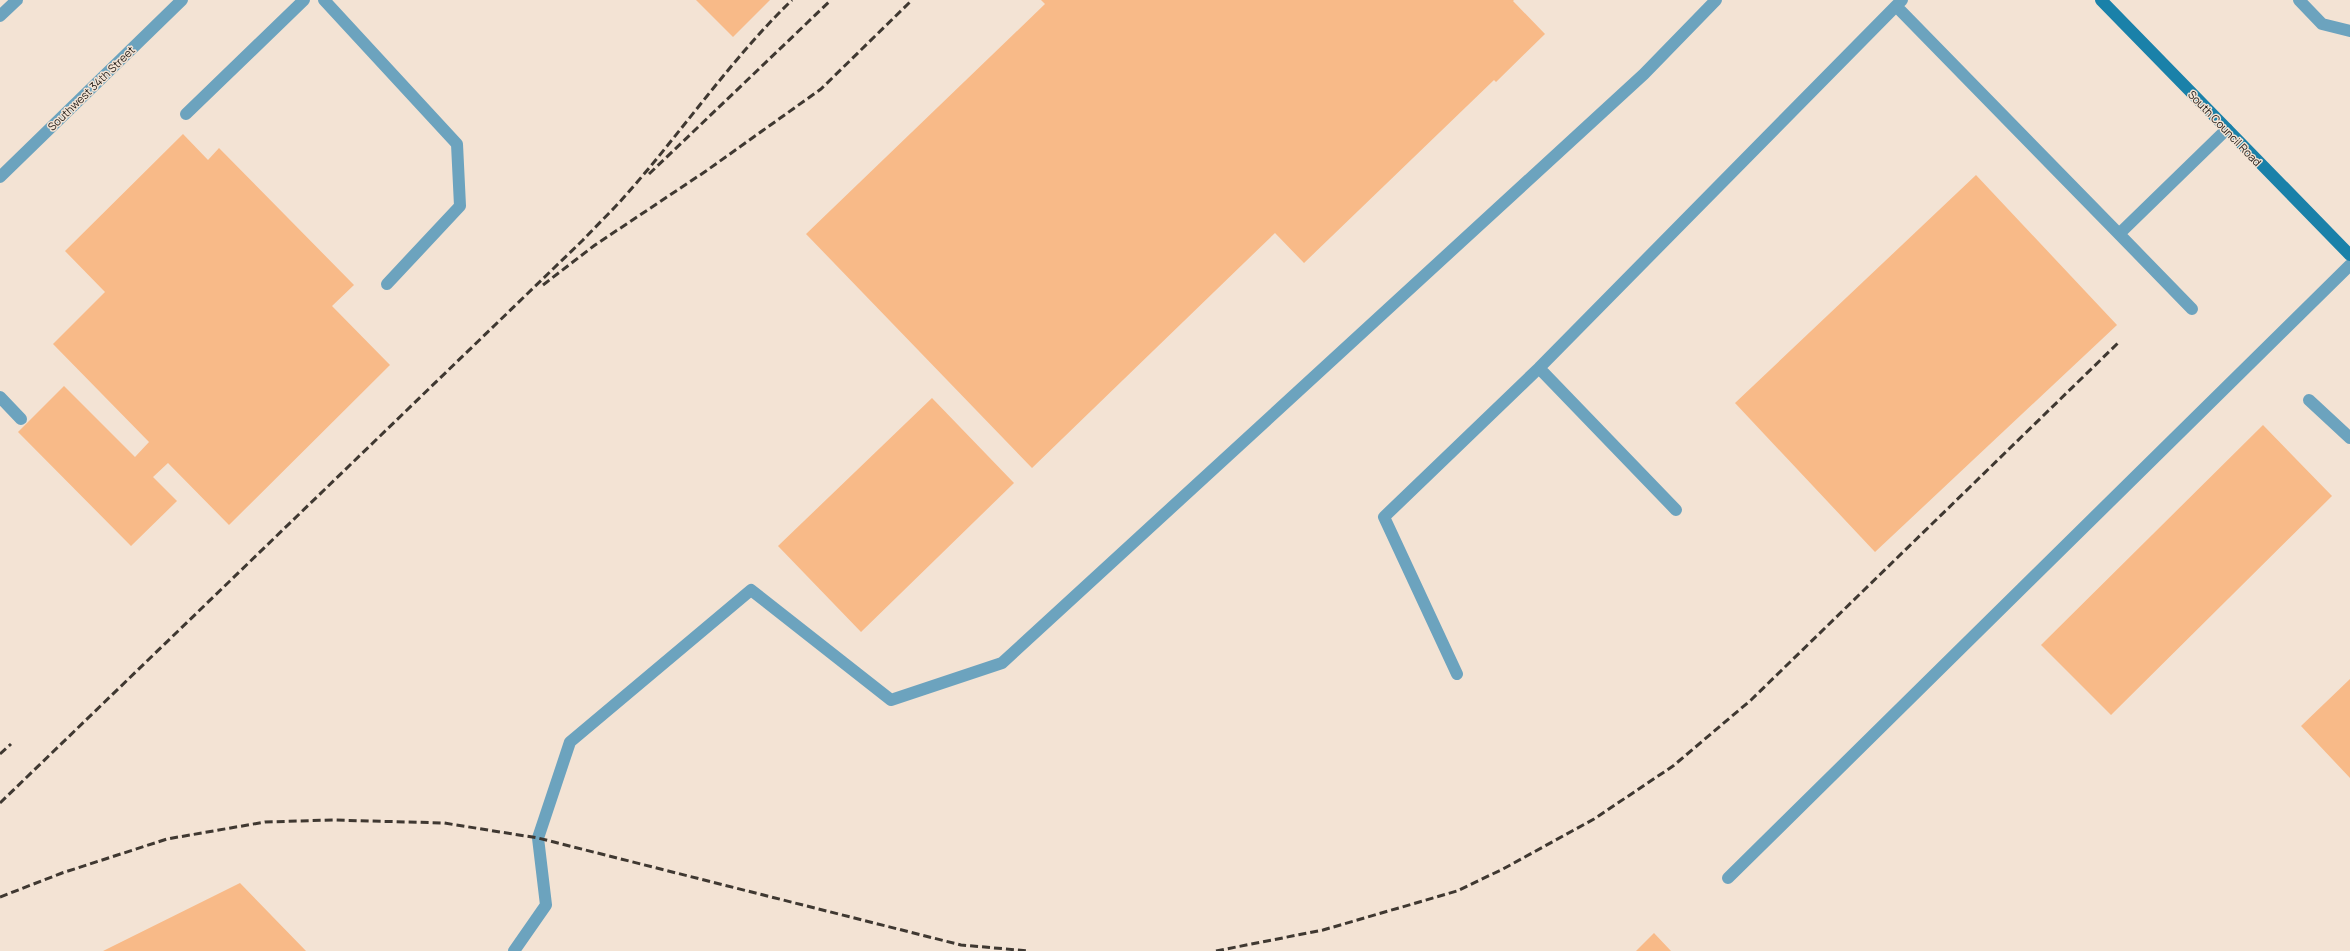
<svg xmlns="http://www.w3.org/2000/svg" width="2350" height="951" viewBox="0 0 2350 951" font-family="Manrope,sans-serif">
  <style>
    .building { fill: #f8ba88 }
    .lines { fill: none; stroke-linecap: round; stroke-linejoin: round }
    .lane { stroke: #6ca3be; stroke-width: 12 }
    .street { stroke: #6ca3be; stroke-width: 12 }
    .secondary { stroke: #1a81a9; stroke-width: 12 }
    .rail { stroke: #3f3831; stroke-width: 3; stroke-dasharray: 8 4; stroke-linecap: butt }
    .labels { text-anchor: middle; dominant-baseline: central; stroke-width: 3; stroke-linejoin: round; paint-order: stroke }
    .street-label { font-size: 11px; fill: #231d18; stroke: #f3e3d4 }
  </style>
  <rect width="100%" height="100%" fill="#f3e3d4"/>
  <path class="building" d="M696,0H770L733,37Z
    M1041,0H1514L1513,1L1545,34L1496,82L1494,80L1304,263L1275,233L1032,468L806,234L1045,4Z
    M183,134L208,160L219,148L354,285L332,306L390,365L229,525L168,463L153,477L177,501L131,546L18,432L64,386L135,457L149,442L53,344L105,292L65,251Z
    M1976,175L2117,325L1875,552L1735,403Z
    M932,398L1014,483L861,632L778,546Z
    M2263,425L2332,496L2111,715L2041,645Z
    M2350,679V778L2301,726Z
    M240,883L306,951H103Z
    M1654,933L1671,951H1636Z"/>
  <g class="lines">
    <path class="lane" d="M324,0L457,144L460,206L387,284
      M1902,0L1896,6L2119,234L2227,129
      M2299,0L2322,24L2350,31
      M0,16L17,0
      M186,114L304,0
      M2119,234L2192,309
      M1539,368L1676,510
      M0,397L21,419
      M2309,400L2350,438
      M1457,674L1384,517L1539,368L1896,6
      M1728,878L2350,265
      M514,951L546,905L538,838L570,742L751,590L891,700L1002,663L1644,74L1716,0"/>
    <path class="street" d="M0,177L182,0"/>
    <path class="secondary" d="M2101,0L2350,255"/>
    <path class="rail" d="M649,174L831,0
      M543,285L595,245L706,171L821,89L912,0
      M0,754L11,744
      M0,803L583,240C597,225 612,211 625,196C682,132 730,60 792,0
      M0,897L62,873L167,839L265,822L333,820L444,823L538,838L961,945L1029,951
      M1216,951L1323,930L1457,891L1503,869L1594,819L1673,766L1751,700L2119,342"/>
  </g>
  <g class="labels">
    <g class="street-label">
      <text transform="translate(91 88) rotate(-44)">Southwest 34th Street</text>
      <text transform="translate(2225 128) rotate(46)">South Council Road</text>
    </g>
  </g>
</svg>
